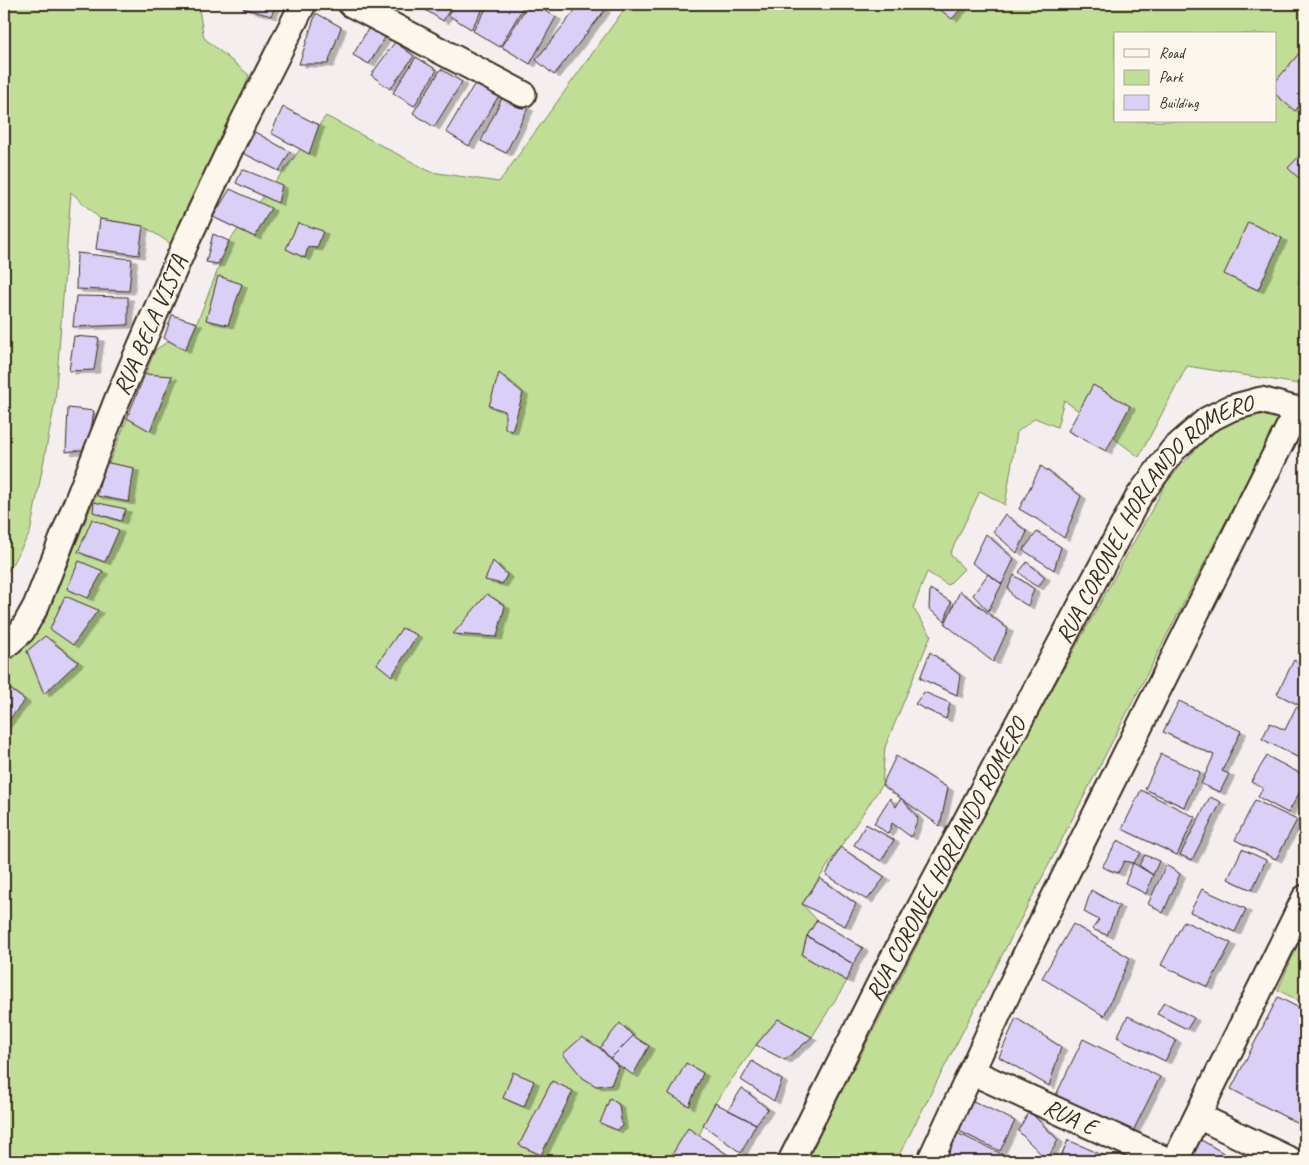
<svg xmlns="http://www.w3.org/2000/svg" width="1309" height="1165" viewBox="0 0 1309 1165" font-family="Caveat,sans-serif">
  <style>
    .green { fill: #c0de96; stroke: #7e845a; fill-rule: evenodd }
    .building { fill: #d9cff7; stroke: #3b2a1e; filter: url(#shadow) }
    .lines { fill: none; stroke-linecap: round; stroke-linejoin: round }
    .minor-casing { stroke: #3b2a1e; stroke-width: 29 }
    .minor { stroke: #fbf7ec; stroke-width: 25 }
    .labels { text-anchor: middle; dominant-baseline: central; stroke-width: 4; stroke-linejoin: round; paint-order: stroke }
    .street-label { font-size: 24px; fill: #3b2a1e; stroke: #fbf7ec }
  </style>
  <defs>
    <filter id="shadow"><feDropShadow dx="5.5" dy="3" stdDeviation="0" flood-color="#0004"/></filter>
  </defs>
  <rect width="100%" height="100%" fill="#f4efee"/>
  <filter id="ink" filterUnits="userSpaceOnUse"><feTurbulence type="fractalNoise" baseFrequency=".02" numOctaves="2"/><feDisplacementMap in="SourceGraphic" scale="10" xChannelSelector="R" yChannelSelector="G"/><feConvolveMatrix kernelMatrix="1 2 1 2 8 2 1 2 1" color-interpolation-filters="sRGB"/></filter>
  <g filter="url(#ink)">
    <path class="green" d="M4,4H198L204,38L249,75L238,107L173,245L143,226L100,219L71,192L55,402L30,533L4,578Z
      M625,4H1303L1302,7L1305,9V254L1298,283L1305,292V385L1187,366L1139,457L1064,400L1057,427L1035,418L1017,432L1005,505L980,491L950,554L964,569L948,585L927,572L913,608L931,635L885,747L882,785L802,904L817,920L807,936L802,955L847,981L812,1037L778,1019L756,1045L715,1103L686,1161H4V667L45,620L155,350L197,323L229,241L326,116L431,172L499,182L623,11ZM1115,34H1275V121H1115Z
      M1250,413L1279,418L896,1161H806L1000,784L1167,482L1212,431Z
      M1304,930L1305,931V1004L1278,990Z"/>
    <path class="building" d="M243,4H276L271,16L243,8Z
      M416,4H453L443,21Z
      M455,4H486L471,29L448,15Z
      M489,4H525L500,47L473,31Z
      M528,4H533L556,17L530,64L502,47Z
      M580,4H598L605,10L554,75L536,60Z
      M933,4H965L952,19Z
      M316,13L341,27L328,64H299Z
      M368,29L386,36L369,64L353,55Z
      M395,42L414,56L390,89L371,75Z
      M1301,51L1305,55V99L1295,111L1275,94V82Z
      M416,57L437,70L414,106L393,93Z
      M441,69L462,82L434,127L413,113Z
      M478,78L501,92L469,146L446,132Z
      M503,96L528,108L506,153L481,141Z
      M283,107L319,125L309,154L271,133Z
      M255,132L290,152L279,171L243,153Z
      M1305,150V184L1288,168Z
      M242,169L282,185L278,203L236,183Z
      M230,189L271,208L255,237L213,217Z
      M100,219L143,226L139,255L96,249Z
      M1248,222L1282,238L1258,290L1224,274Z
      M298,223L323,231L317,248L308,247L305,258L286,249Z
      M213,234L229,241L218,264L206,262Z
      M77,253L132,259L129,291L76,289Z
      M218,276L242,284L228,325L206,320Z
      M76,296L128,297V325L73,327Z
      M172,315L197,323L185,350L164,338Z
      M74,336L99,338L94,370L69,371Z
      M499,373L523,393L512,431L505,429V411L489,406Z
      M145,374L172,376L150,431L127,418Z
      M1093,385L1130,406L1106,451L1068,431Z
      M68,408L94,411L88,449L66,452Z
      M104,462L134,468L129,502L97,496Z
      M1041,466L1081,496L1064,538L1042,522L1019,509Z
      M94,502L126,509L121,521L93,512Z
      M1005,514L1027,532L1017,553L993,532Z
      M92,519L119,530L105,562L78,552Z
      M1037,532L1061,547L1054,570L1023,550Z
      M986,534L1014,559L1002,584L972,563Z
      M79,561L103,571L88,598L67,589Z
      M493,561L507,575L502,584L485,580Z
      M1027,562L1045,577L1038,587L1031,583L1019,572Z
      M988,574L1002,584L988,611L973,595Z
      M1014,575L1034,589L1028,606L1013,597L1008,588Z
      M930,589L951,602L945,621L929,609Z
      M960,591L1008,629L993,662L945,624Z
      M487,594L505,606L497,637L453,634Z
      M65,596L98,610L73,645L50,629Z
      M402,628L417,635L392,676L377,664Z
      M45,636L78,662L44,694L27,651Z
      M930,652L960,675L957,695L920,678Z
      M1294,660L1305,666V708L1277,694Z
      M4,685L25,700L4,726Z
      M924,692L950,703L946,719L915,704Z
      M1179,701L1241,731L1222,771L1229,774L1220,792L1201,784L1214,755L1163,732Z
      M1296,707L1305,712V761L1262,739L1270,723L1285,730Z
      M1161,754L1200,772L1184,807L1145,789Z
      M896,756L948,788L940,826L882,785Z
      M1267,756L1305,776V783L1288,813L1258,797L1263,788L1251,782Z
      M1141,790L1195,817L1177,855L1122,829Z
      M1210,797L1221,802L1192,860L1180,855Z
      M890,798L896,807L901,798L918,818L911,837L892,823L888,834L874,823Z
      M1255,800L1297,820L1276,859L1235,840Z
      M866,824L894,840L881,861L854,845Z
      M1118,840L1141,853L1133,863L1124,861L1118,873L1102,867Z
      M840,847L885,877L867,900L826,875Z
      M1242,849L1266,860L1252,890L1228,879Z
      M1145,855L1159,861L1153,875L1139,865Z
      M1133,863L1153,875L1146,894L1125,883Z
      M1166,865L1180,874L1163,913L1148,904Z
      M820,878L856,904L845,926L802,904Z
      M1202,889L1246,909L1235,932L1190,912Z
      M1091,890L1119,906L1107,935L1092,929L1099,920L1084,912Z
      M817,920L863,948L853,964L807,936Z
      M1184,921L1231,943L1208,987L1161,965Z
      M1073,924L1130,958L1104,1016L1042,978Z
      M807,936L853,964L847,981L802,955Z
      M1278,997L1305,1011V1127L1231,1089Z
      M1164,1002L1194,1018L1187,1029L1157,1014Z
      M1128,1016L1176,1040L1165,1061L1117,1037Z
      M1016,1018L1061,1047L1049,1086L999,1057Z
      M778,1019L812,1037L785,1060L756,1045Z
      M620,1023L633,1036L610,1059L600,1048Z
      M633,1036L649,1046L633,1075L610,1059Z
      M582,1037L603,1050L618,1067L611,1085L596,1086L583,1078L563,1054Z
      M1083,1039L1160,1077L1132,1133L1056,1095Z
      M752,1061L782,1080L774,1101L741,1080Z
      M686,1063L703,1073L689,1106L669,1094Z
      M513,1072L534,1081L524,1107L503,1098Z
      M552,1081L573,1091L541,1155L519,1145Z
      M742,1088L768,1109L756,1124L728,1110Z
      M610,1098L619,1105L622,1126L617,1130L600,1123Z
      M967,1098L1015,1121L1000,1151L953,1128Z
      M715,1103L756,1124L741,1153L703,1125Z
      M1029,1111L1058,1140L1047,1160L1018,1131Z
      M688,1128L728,1155L722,1161H676L670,1158Z
      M951,1130L1006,1156L1003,1161H937Z
      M1196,1137L1225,1154L1222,1161H1185Z
      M1068,1140L1114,1160V1161H1059Z"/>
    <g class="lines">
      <defs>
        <g id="minor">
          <path d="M351,4L523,94"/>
          <path id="s1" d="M4,647L22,631L36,606L118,398L187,240L239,130L303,4"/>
          <path id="s2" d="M972,1072L1168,1161"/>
          <path d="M1198,1116L1292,1161"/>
          <path id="s3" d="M791,1161L882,979L1139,496L1173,450L1207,420L1231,408L1261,400L1305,412"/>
          <path d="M930,1161L1022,962L1298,409"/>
          <path d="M1175,1161L1305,898"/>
        </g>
      </defs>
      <use href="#minor" class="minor-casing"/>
      <use href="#minor" class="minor"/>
    </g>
  </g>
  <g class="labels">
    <g class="street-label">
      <text stroke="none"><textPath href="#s1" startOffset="356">RUA BELA VISTA</textPath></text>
      <text stroke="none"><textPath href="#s3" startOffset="744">RUA CORONEL HORLANDO ROMERO</textPath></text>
      <text stroke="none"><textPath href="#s3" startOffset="339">RUA CORONEL HORLANDO ROMERO</textPath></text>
      <text stroke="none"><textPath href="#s2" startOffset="108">RUA E</textPath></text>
    </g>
  </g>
  <rect width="1309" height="1165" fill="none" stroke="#fbf7ec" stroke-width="20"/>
  <rect x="10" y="10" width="1289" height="1145" fill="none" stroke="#3b2a1e" stroke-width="2" filter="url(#ink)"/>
  <rect x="1114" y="32" width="162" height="90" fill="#fbf7ec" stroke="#aea59a"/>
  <rect x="1124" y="49" width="25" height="8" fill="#fbf7ec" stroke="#aea59a"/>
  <text x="1159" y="58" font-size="15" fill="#3b2a1e">Road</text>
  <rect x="1124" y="70" width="25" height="15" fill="#c0de96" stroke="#aea59a"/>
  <text x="1159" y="82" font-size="15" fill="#3b2a1e">Park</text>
  <rect x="1124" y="95" width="25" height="15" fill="#d9cff7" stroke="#aea59a"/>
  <text x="1159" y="108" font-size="15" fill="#3b2a1e">Building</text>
</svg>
